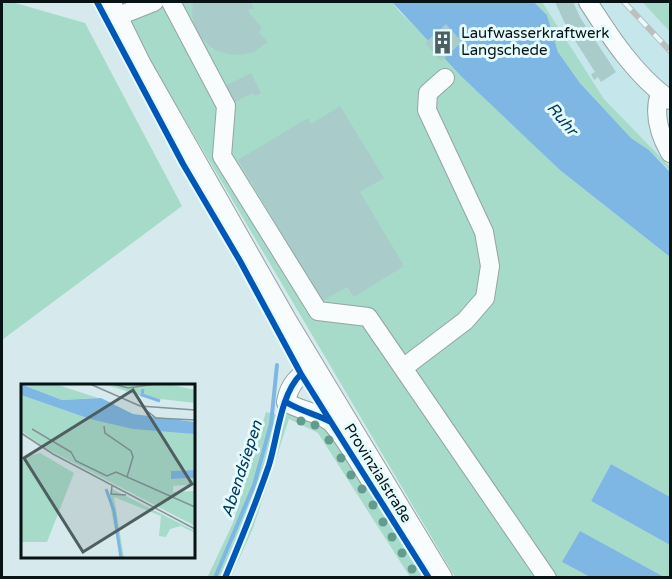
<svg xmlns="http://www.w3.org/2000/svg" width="672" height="579" viewBox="0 0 672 579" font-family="'Varela Round',sans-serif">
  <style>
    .built { fill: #c5e6ea }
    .green { fill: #a7dbc9 }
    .water { fill: #7eb7e3 }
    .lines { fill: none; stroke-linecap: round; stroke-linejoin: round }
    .stream { stroke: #7eb7e3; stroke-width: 4 }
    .building { fill: #a9cbca }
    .minor-casing { stroke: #95a3a5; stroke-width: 20 }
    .major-casing { stroke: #95a3a5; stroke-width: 24 }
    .minor { stroke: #f9fcfc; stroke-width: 18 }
    .major { stroke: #f9fcfc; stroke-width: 22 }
    .rail-casing { stroke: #bbbfc0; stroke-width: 6 }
    .rail { stroke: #e6fbfd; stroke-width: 4; stroke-dasharray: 11; stroke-linecap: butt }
    .cycleway-casing { stroke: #e6fbfd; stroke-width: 10 }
    .cycleway { stroke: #0057b8; stroke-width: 6 }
    .tree { fill: #639c8e }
    .labels { text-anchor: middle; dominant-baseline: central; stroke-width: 6; stroke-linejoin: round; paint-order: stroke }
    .poi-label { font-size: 15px; fill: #071314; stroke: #e6fbfd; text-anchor: start }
    .street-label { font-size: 15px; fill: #071314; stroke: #e6fbfd }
    .water-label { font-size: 16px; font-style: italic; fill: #003b62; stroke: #e6fbfd }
    .inset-river { fill: none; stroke: #7eb7e3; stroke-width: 3 }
    .inset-road { fill: none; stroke: #839396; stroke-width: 1.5 }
    .view { fill: #4f5e60; fill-opacity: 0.15; stroke: #4f5e60; stroke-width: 3 }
    .inset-edge { fill: none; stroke: #071314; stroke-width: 3 }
  </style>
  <rect width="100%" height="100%" fill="#d6e9ec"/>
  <path class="built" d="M542,2H642L670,32V167L604,99Z"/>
  <path class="green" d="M2,2H12L85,23L182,206L2,340Z
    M118,2H392L399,11L561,171L670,257V497L611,464L591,501L670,545V577L562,562L590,577H455L129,25Z
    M534,2H542L604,99L670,167V171L649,150L631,138L580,83L558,52L547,15Z
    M642,2H670V32L646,6Z
    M286,402L318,415L363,469L429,577H410L318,433L289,419L253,528L231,577L207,578L233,523L266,412L282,416Z"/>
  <path class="water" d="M392,2H534L547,15L558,52L580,83L631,138L649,150L670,172V257L561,171L462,77Z
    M611,464L670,497V545L591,501Z
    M580,531L664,577H590L562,562Z"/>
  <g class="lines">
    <path class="stream" d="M215,578L254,485L271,424L277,365"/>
  </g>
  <path class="building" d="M193,2L246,3L251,2L254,9H249V13L262,28L259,33L268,42L254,52L240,55L228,54L215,50L203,40L195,28L192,15Z
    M555,2H573L581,19L616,72L601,82L598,77L594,80L591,74L595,72L567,28Z
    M446,24L462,42L441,61L425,43Z
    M251,73L261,93L255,96L253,93L231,104L223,87Z
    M340,106L384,178L360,192L404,266L354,297L347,287L322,301L238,160L308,118L311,124Z"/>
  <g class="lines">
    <defs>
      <path id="minor" d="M171,2L226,106L222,156L318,311L368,317L547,578
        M588,2C611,38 635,75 670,100
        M116,17L154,2
        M660,93C653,114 659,134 670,153
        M313,367C298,376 289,384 286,402C300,411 318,412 329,421C339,428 362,468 370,480
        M403,368L465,321L485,298L490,266L484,232L427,110L428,93L445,78"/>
      <path id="major" d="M109,2L140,65L285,320L441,578"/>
    </defs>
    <use href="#minor" class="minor-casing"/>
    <use href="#major" class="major-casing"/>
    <use href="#minor" class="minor"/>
    <use href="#major" class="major"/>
    <defs>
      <path id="rail" d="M624,2L670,51"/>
    </defs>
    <use href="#rail" class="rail-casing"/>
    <use href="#rail" class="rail"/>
    <defs>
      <path id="cycleway" d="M97,2L183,164L240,261L301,374L331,422
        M286,402C300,411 316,414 331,422L429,578
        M225,578C241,540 256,503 269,465C278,436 280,395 301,374"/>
    </defs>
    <use href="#cycleway" class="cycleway-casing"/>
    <use href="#cycleway" class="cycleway"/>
  </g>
  <g class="tree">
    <circle cx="301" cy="421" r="4.5"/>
    <circle cx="315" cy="425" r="4.5"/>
    <circle cx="329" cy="440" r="4.5"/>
    <circle cx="341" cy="458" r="4.5"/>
    <circle cx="351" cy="475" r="4.5"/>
    <circle cx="362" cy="489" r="4.5"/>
    <circle cx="373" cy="505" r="4.5"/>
    <circle cx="383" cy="522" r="4.5"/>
    <circle cx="392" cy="537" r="4.5"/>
    <circle cx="402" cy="553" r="4.5"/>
    <circle cx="412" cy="569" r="4.5"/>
  </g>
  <defs>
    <symbol id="building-bare" viewBox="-9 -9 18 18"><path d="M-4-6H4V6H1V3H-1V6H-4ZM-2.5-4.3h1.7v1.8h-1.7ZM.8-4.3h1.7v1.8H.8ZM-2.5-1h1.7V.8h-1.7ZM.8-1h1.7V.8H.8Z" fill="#4f5e60" stroke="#e6fbfd" stroke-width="2.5" paint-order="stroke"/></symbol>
  </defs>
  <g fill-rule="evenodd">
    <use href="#building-bare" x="426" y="26" width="33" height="33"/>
  </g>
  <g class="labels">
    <g class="poi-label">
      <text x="461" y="33">Laufwasserkraftwerk<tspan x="461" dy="17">Langschede</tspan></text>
    </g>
    <g class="street-label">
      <text transform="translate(378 473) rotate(58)">Provinzialstraße</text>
    </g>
    <g class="water-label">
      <text transform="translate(562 119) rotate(50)">Ruhr</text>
      <text transform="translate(242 469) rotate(-72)">Abendsiepen</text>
    </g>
  </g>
  <g transform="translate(21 384)">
    <rect width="174" height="174" fill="#d6e9ec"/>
    <path d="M1,0H34L77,14L41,16ZM83,0H147L174,6V19L123,13ZM0,11L69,35L174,50V86L150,87V95L174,94V100L152,102V108L174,107V142L26,65L0,47ZM19,69L53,89L26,158H0V74ZM91,105L174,147V149L160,142L149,145L145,153L138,152L140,132L93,113L103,174H99L88,114Z" fill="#a7dbc9"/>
    <path d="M0,0L41,16L80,14L112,30L174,38V50L112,45L69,35L0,11ZM174,86V94L150,95V87Z" fill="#7eb7e3"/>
    <path class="inset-river" d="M122,5L121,11L139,17M85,105L93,127L100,174"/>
    <path class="inset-road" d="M69,0L119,22L174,26M92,0L107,4L135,0M120,22L135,34L174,36M83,42L84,49L110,67L112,73L106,93M11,45L50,68L55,77L86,92L95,88L174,123M0,49L32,70L174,145M91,102L90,110L105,111"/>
    <path class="view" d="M112,6L171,100L62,168L3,74Z"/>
    <rect width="174" height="174" class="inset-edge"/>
  </g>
  <rect width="672" height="579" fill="none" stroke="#071314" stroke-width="6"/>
</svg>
